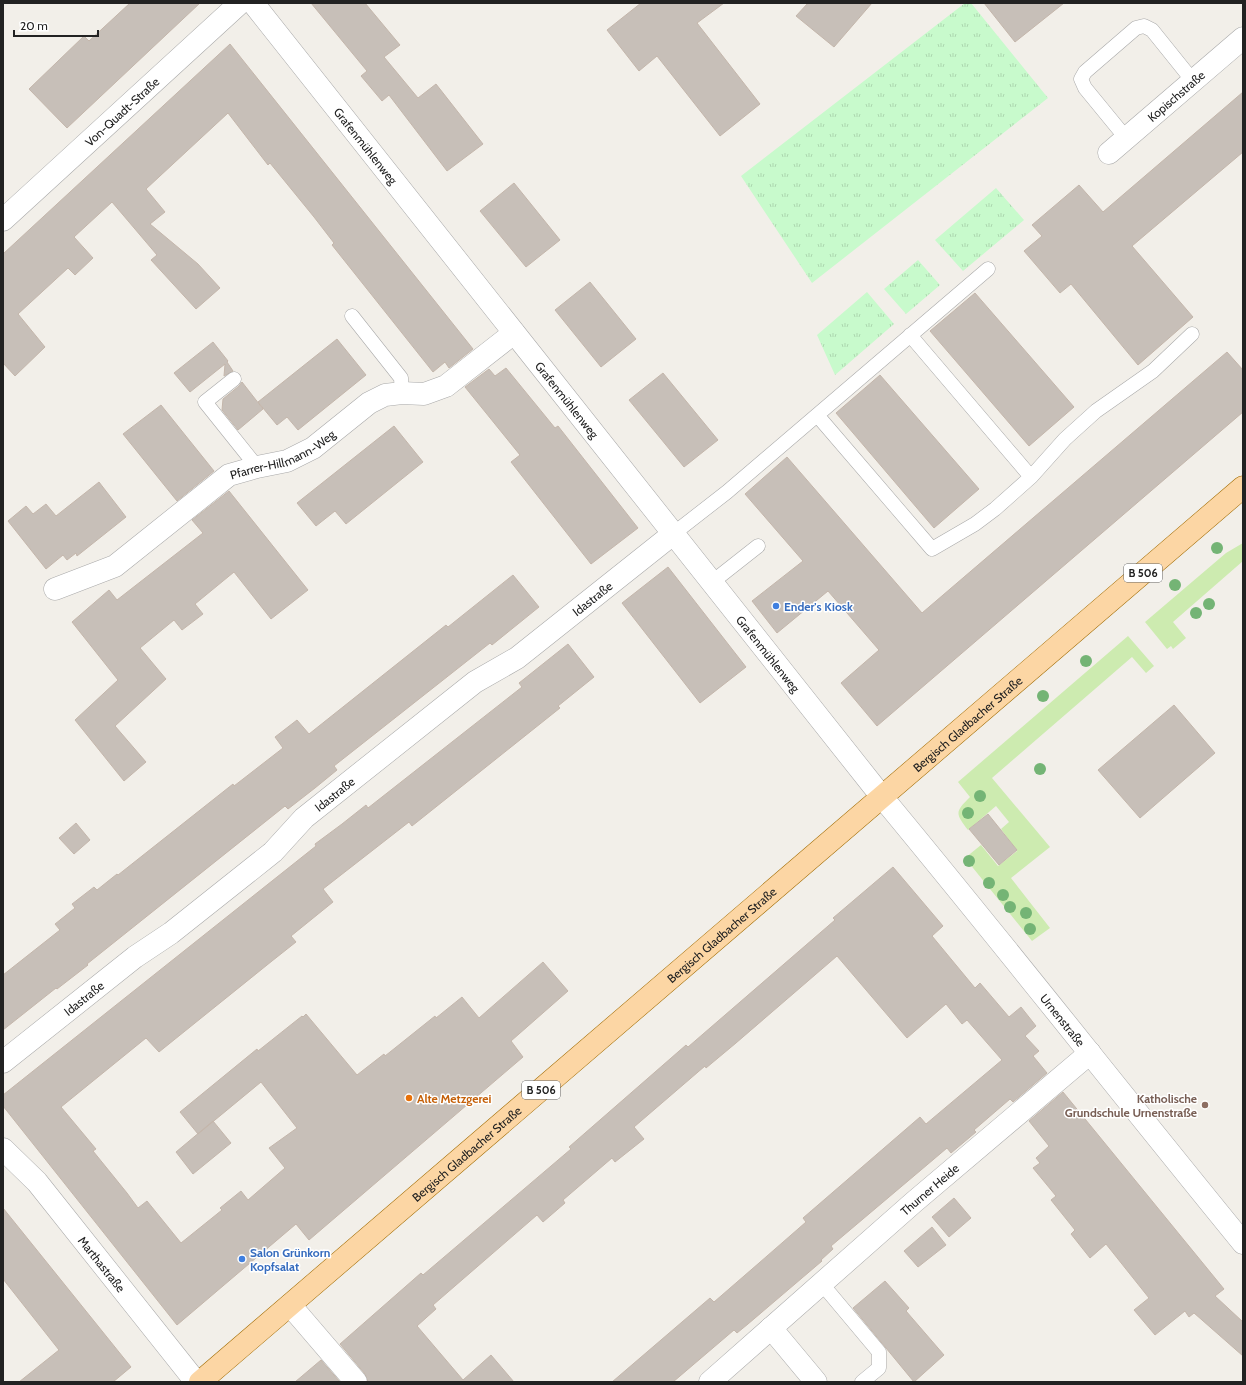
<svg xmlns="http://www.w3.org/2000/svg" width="1246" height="1385" viewBox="0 0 1246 1385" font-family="Cabin,sans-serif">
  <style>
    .grass { fill: #cdebb0 }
    .park { fill: url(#park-tufts) }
    .building { fill: #c7bfb8; stroke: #c4b6ab }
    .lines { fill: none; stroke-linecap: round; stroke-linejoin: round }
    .lane-casing { stroke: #a9a9a9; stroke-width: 15 }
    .street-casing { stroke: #a9a9a9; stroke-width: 23 }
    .primary-casing { stroke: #a06b00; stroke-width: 23 }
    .lane { stroke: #fff; stroke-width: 14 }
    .street { stroke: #fff; stroke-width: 22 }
    .primary { stroke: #fcd6a4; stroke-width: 22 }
    .tree { fill: #74b475 }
    .shop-dot { fill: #3f7fe0; stroke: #fff; stroke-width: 1.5 }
    .food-dot { fill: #e8710a; stroke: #fff; stroke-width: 1.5 }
    .education-dot { fill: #8d6e63; stroke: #fff; stroke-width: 1.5 }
    .labels { text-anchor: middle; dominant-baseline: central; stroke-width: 3; stroke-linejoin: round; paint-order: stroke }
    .shield { fill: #fff; stroke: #646464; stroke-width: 1 }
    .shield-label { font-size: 11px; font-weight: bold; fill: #222 }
    .street-label { font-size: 12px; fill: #222; stroke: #fff }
    .shop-label { font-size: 12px; font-weight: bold; fill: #366cbe; stroke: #fff; text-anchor: start }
    .food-label { font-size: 12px; font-weight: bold; fill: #c56008; stroke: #fff; text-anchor: start }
    .education-label { font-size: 12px; font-weight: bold; fill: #785e54; stroke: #fff; text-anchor: end }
  </style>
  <defs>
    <pattern id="park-tufts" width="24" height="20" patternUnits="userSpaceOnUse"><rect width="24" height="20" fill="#c8facc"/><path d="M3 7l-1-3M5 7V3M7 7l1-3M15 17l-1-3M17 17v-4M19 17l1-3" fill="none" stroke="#acd6af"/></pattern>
  </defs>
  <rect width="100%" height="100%" fill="#f2efe9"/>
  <path class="grass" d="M1243,543V561L1173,622L1186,638L1173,649L1171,646L1167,649L1145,622L1226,553Z
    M1128,636L1154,666L1146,673L1132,657L992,778L1050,847L1011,878L1050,928L1032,941L965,858L981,845L998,866L1017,851L1001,829L1009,822L996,806L968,830C955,813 955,812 970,797L958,782Z"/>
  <path class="park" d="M965,3H971L1048,98L812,283L741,176Z
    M996,188L1024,220L963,271L935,240Z
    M918,260L940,285L906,314L884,289Z
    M867,292L894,324L835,375L817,335Z"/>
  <path class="building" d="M130,3H200L67,128L29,89L84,36L89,41Z
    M311,3H365L400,45L384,57L418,98L436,84L483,144L447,171L389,95L382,101L361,76L367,71Z
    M641,3H724L697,23L760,104L720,136L657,56L639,71L607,30Z
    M808,3H872L834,47L796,16Z
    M984,3H1064L1015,42Z
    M230,44L473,349L449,368L445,362L433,372L332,245L334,243L314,217L270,163L268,165L228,113L146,189L165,212L150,224L198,264L220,288L196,309L151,260L157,255L112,202L74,237L93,258L75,275L68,268L18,314L45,347L15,376L3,363V254Z
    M1243,92V152L1132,246L1193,317L1138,365L1071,284L1060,293L1024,251L1042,236L1032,225L1079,185L1103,212Z
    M514,183L560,240L526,267L480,211Z
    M590,282L636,339L601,367L555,310Z
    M975,293L1074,407L1029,446L930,331Z
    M337,339L366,375L298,430L287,417L277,425L258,402Z
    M213,342L228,361L227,362L233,371L224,376L225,364L190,392L174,373Z
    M1227,352L1243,370V412L877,726L841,683L879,650L828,591L777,633L752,601L803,561L745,494L787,457L922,613Z
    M506,368L555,428L558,426L638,528L591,564L511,462L520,455L465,387L489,369L495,376Z
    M663,373L718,440L684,467L629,400Z
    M880,375L979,489L934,528L836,413Z
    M242,382L263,409L238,430L222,410L223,399L239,386Z
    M161,405L214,471L177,501L123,434Z
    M394,426L423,462L346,524L335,511L316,526L297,503Z
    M99,482L126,517L77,556L76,553L67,560L63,555L46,569L8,521L26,506L33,514L46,504L56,516Z
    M229,491L308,590L271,619L234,572L195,604L203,614L182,630L174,620L140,648L166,679L115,726L146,762L124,781L75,720L118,680L72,622L109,590L117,600L203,533L192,520Z
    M668,567L746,667L700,703L622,603Z
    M513,575L539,607L492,645L490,643L334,766L337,770L315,788L288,809L285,806L87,964L88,965L57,989L56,988L3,1030V975L60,930L55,924L75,908L72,904L94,887L97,890L117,874L118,875L233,784L234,786L283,748L275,737L297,720L309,734L446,625L448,627Z
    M568,644L594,677L558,706L560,708L412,826L409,822L323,889L333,902L291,936L296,942L272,961L159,1052L146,1038L61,1107L96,1149L93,1151L127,1193L138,1208L147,1201L181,1243L222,1210L220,1208L241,1191L248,1200L285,1168L269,1148L297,1128L261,1082L198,1134L180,1112L257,1049L258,1051L302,1016L303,1017L306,1014L357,1075L384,1054L385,1056L435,1016L436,1018L462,997L479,1018L543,962L568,991L511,1041L523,1057L309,1240L296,1224L177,1325L3,1106V1095L316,846L315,844L342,824L366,805L368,808L522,687L519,683Z
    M1174,705L1215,753L1140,818L1098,770Z
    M988,814L1017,850L999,865L969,829Z
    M76,823L90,840L74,854L59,838Z
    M893,867L943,926L932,936L975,988L980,983L1009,1017L1021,1007L1036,1026L1025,1036L1039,1051L1033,1056L1047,1073L1013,1102L1010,1099L974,1130L976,1132L951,1153L947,1148L921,1170L831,1246L833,1249L821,1260L822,1261L748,1324L737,1333L734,1330L673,1382H612L710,1298L714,1302L759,1263L806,1222L803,1218L920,1117L926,1124L1002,1060L967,1020L962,1024L946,1004L907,1038L837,956L736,1043L706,1068L705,1066L634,1127L644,1139L615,1162L612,1158L563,1200L565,1203L543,1222L537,1215L433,1305L436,1309L417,1326L463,1380L491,1355L514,1382H368L365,1374L340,1344L421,1273L423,1275L571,1149L569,1147L686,1045L688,1047L835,920L833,918Z
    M1063,1092L1224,1289L1215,1296L1243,1322V1356L1194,1313L1189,1317L1185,1311L1155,1335L1134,1310L1149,1298L1106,1244L1090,1258L1071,1234L1075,1230L1051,1200L1056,1196L1033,1168L1040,1163L1036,1158L1049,1146L1029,1121Z
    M213,1121L231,1143L193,1174L176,1152Z
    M954,1198L971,1218L949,1237L932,1217Z
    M3,1208L131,1367L113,1382H19L59,1350L3,1279Z
    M932,1227L946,1245L918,1267L904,1251Z
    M885,1281L909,1308L906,1311L944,1355L914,1382L853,1308Z
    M321,1360L340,1382H295Z"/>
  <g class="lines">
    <defs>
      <path id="lane" d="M1126,138L1085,88L1081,79L1085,72L1136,28L1144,26L1152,30L1193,81
        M352,316L401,378L402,393
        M910,335L1031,477
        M234,379L205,402L257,467
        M817,415L932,549L975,524L995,509L1031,477L1065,439L1096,411L1153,371L1192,334
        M673,534L727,492L988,269
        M711,583L758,546
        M822,1284L879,1352V1368L862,1382"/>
      <g id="street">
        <path id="s1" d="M253,3L882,797C1004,944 1122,1095 1243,1243"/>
        <path id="s2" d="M1109,153L1243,38"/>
        <path id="s3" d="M3,220L240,3"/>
        <path id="s4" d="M55,589L115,566L229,475L257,467L287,461L313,448L369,403L385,395L402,393L424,394L446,386L514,333"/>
        <path id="s5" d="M3,1062L135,957L171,933L273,852L304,818L475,682L517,658L673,534"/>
        <path id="s6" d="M3,1149L37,1182L196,1382"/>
        <path d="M290,1305L356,1382"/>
        <path d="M771,1328L816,1382"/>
        <path id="s7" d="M710,1382L914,1202L1090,1053"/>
      </g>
      <g id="primary">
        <path id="s8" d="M200,1382L1243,487"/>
      </g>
    </defs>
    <use href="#lane" class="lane-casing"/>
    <use href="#street" class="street-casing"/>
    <use href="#primary" class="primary-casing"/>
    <use href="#lane" class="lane"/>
    <use href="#street" class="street"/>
    <use href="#primary" class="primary"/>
  </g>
  <g class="tree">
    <circle cx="1217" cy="548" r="6"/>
    <circle cx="1175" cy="585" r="6"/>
    <circle cx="1209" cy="604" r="6"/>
    <circle cx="1196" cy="613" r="6"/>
    <circle cx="1086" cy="661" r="6"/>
    <circle cx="1043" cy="696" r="6"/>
    <circle cx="1040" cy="769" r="6"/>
    <circle cx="980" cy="796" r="6"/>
    <circle cx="968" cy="813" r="6"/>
    <circle cx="969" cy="861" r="6"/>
    <circle cx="989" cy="883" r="6"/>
    <circle cx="1003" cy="895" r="6"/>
    <circle cx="1010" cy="907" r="6"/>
    <circle cx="1026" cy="913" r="6"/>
    <circle cx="1030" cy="929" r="6"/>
  </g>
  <g class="shop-dot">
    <circle cx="776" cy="606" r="4"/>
    <circle cx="242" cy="1259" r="4"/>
  </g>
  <circle class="food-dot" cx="409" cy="1098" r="4"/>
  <circle class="education-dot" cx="1205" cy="1105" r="4"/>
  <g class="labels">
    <g class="shield">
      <rect x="1124" y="564" width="38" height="18" rx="3"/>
      <rect x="522" y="1081" width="38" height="18" rx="3"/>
    </g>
    <g class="shield-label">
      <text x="1143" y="573">B 506</text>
      <text x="541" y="1090">B 506</text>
    </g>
    <g class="street-label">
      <text stroke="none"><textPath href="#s2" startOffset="88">Kopischstraße</textPath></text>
      <text stroke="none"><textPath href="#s3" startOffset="161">Von-Quadt-Straße</textPath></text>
      <text stroke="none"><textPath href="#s1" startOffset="182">Grafenmühlenweg</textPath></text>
      <text stroke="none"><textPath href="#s1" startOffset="506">Grafenmühlenweg</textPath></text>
      <text stroke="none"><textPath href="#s4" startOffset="268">Pfarrer-Hillmann-Weg</textPath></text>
      <text stroke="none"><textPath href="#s5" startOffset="751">Idastraße</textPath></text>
      <text stroke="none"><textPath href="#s1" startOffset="830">Grafenmühlenweg</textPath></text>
      <text stroke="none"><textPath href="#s8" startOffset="1011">Bergisch Gladbacher Straße</textPath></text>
      <text stroke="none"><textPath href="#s5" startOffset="427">Idastraße</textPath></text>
      <text stroke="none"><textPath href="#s8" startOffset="687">Bergisch Gladbacher Straße</textPath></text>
      <text stroke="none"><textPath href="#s5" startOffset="103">Idastraße</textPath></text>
      <text stroke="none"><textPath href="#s1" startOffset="1300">Urnenstraße</textPath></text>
      <text stroke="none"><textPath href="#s8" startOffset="351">Bergisch Gladbacher Straße</textPath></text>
      <text stroke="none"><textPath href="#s7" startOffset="292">Thurner Heide</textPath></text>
      <text stroke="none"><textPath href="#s6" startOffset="152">Marthastraße</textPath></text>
    </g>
    <g class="shop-label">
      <text x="784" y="606">Ender's Kiosk</text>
      <text x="250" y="1252">Salon Grünkorn<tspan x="250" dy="14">Kopfsalat</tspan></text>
    </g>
    <g class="food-label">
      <text x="417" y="1098">Alte Metzgerei</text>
    </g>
    <g class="education-label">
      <text x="1197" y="1098">Katholische<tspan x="1197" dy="14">Grundschule Urnenstraße</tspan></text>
    </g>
  </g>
  <rect width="1246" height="1385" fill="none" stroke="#222222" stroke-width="8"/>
  <path d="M14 30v6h84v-6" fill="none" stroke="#222222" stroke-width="2"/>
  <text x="20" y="30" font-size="12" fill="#222222" stroke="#ffffff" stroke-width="3" paint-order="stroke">20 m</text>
</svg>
